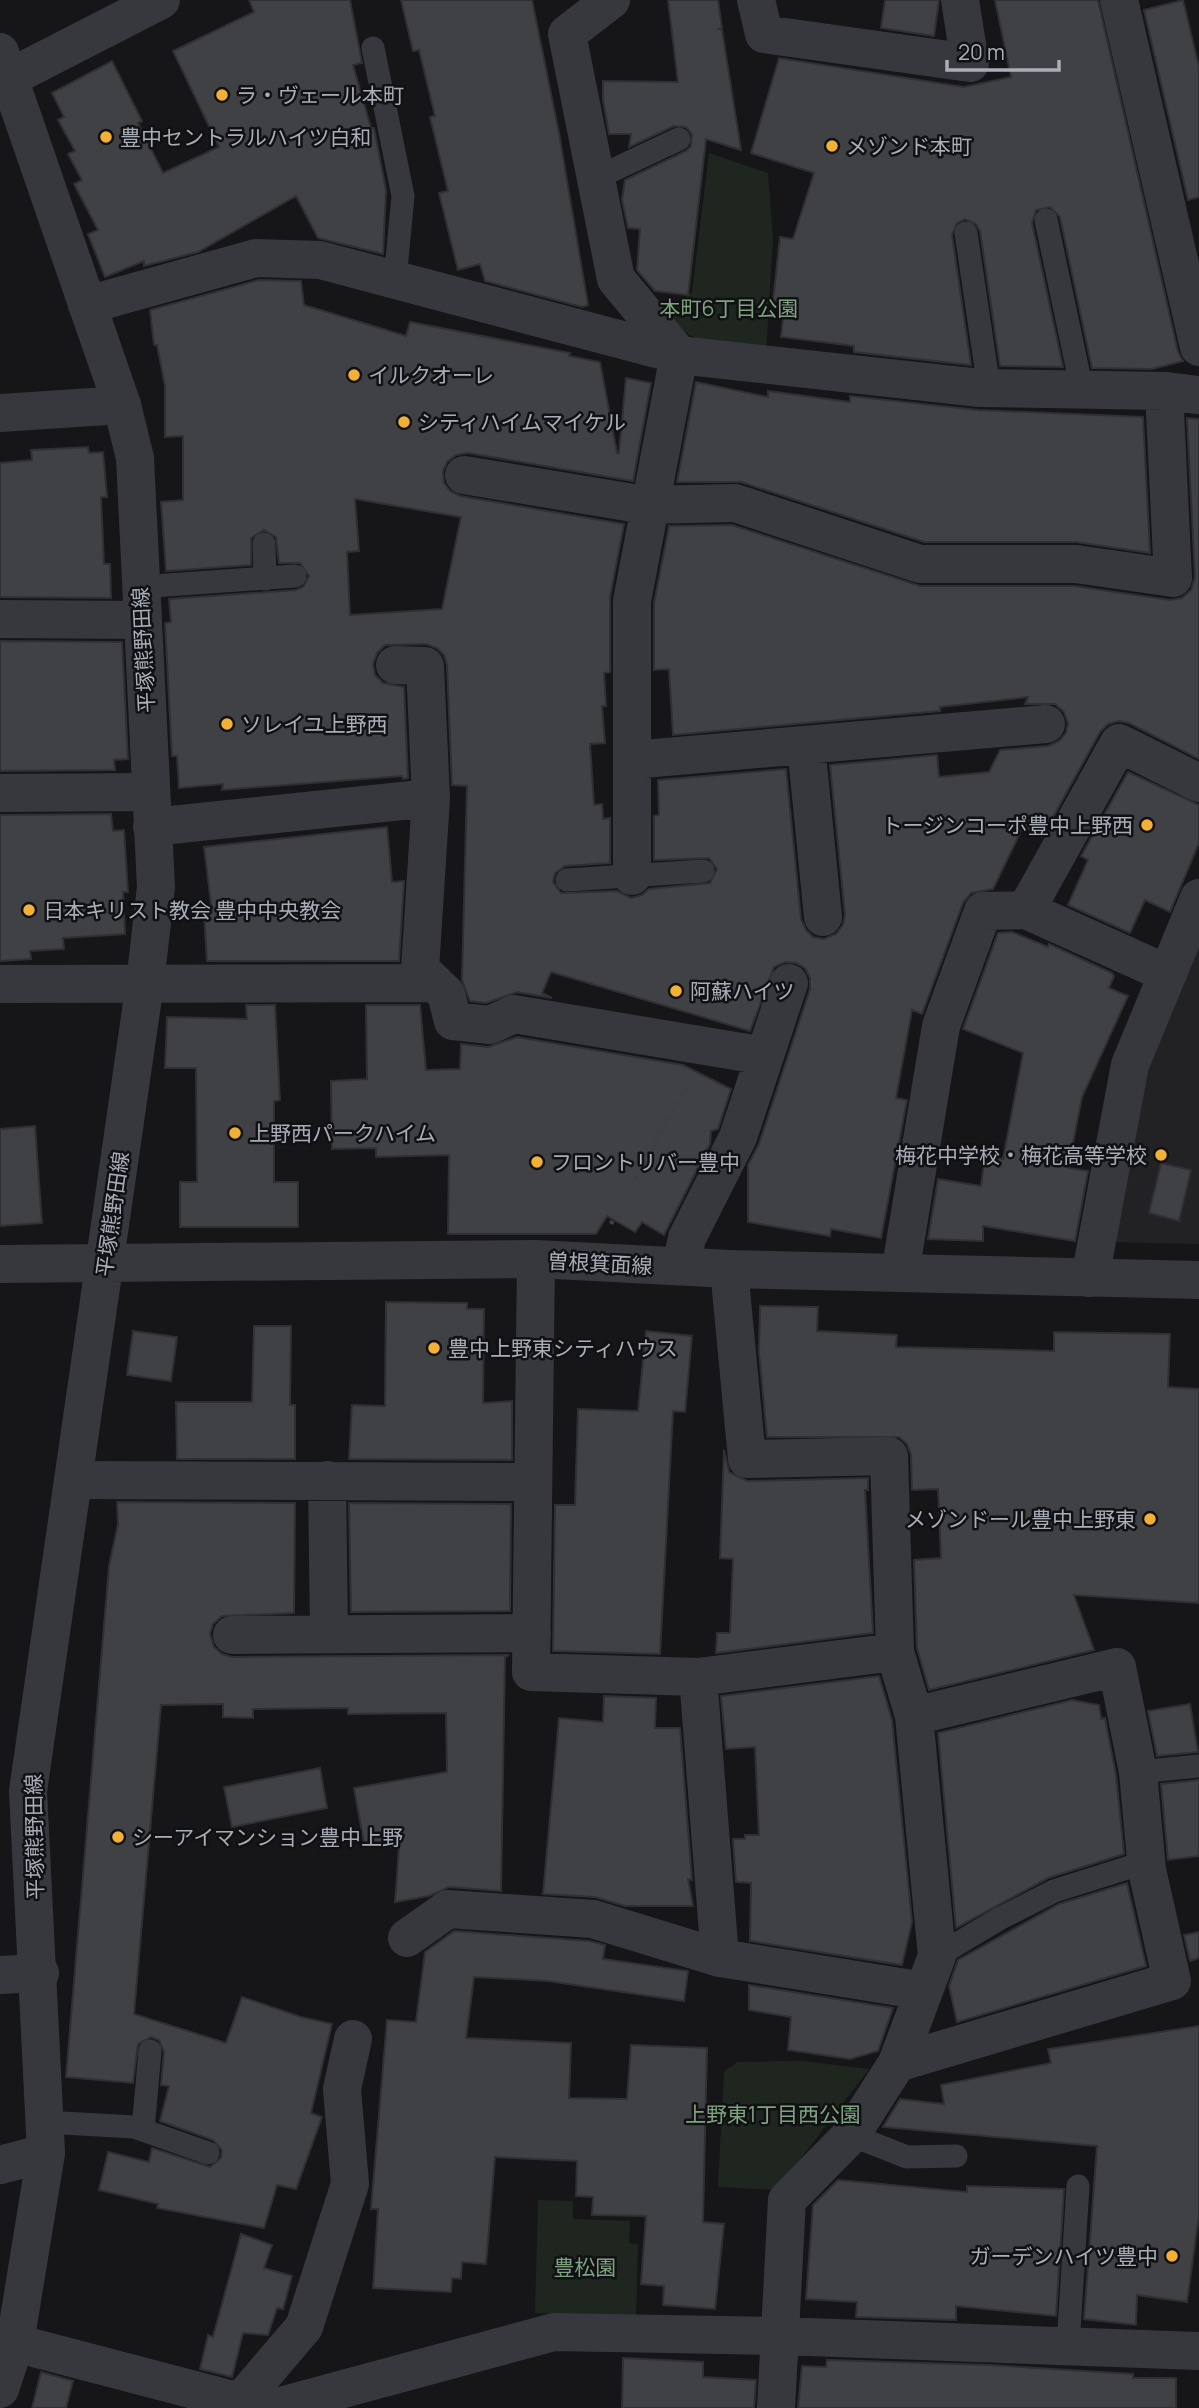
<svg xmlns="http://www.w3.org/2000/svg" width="1199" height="2408" viewBox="0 0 1199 2408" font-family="Manrope,'Noto Sans JP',sans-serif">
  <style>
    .built { fill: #222225 }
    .green { fill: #1e261f }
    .building { fill: #404145; stroke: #303034; stroke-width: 2; fill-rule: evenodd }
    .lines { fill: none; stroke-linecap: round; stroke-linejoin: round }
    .path { stroke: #3d3f44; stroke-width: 4.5; stroke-dasharray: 3.5 5; stroke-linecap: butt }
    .service { stroke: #37383d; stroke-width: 23 }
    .minor { stroke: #37383d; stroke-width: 38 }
    .tertiary { stroke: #37383d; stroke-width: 38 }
    .poi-dot { fill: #f2b134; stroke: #111113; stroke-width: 2.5 }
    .labels { text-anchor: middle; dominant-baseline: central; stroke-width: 5; stroke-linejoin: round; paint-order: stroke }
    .poi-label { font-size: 21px; fill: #a8adb8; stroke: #111113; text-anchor: start }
    .park-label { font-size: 21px; fill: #7fa381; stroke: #111113 }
    .street-label { font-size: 21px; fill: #a8adb8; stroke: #111113 }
  </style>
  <rect width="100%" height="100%" fill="#161618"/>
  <path class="built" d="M1199,924V1244L1107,1242L1139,1067Z"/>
  <path class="green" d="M709,153L768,173L773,238L766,354C719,350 700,346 662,315L692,292Z
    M802,2061L869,2069L777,2190L718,2187L724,2072L737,2062Z
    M538,2200L573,2201V2219L630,2221L629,2243L638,2244L636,2316L535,2313Z"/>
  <path class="building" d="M249,0H350L362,63L353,65L371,128H374L386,190L383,254L318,238L296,196L198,252L144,266V261L105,277L88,234L98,230L74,184L82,180L68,154L75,151L58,120L64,117L52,93L112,61L142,121L138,123L163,173L219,147L173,51L254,12Z
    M401,0H532L559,133L588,305L582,307L485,281L480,264L458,270L439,193L448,191L430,117L435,116L419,50L413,51Z
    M668,0H718L722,28L719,29L722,30L741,150L706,139L688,295L655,291L637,270L640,229L628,228L622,200L625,180L686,151L691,146L692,134L686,127L674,126L629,147L631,134H609L603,100V81L678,82Z
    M885,0H939L934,36L881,28Z
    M995,0H1098L1178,352L1183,361L1152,369L1092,368L1060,217L1050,207L1036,210L1032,223L1063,367L1000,366L980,231L976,224L965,219L957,223L952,235L971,365L854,352V346L781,337L785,302L773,301L780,237L793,239L814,173L751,153L779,58L964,87L1011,77Z
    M1183,0L1199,67V197L1188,200L1144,10Z
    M259,280L301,281L304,305L406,336L410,322L570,353L569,356L600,362L617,453H619L626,378L651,383L633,481L468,453L456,455L447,462L443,471L444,483L450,491L460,496L624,524L610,597V672L604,673L606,706H602L605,743L590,744L594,805L602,804L603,819L610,818V863L565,866L555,873L553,882L561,893L617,891L631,898L642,895L649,889L710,883L717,869L709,858L654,860V816L659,815L658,780L786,769L801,919L806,930L813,937L824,939L836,934L843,925L845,915L830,765L937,755L939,777L989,772L1000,750L1048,746L1059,741L1066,733L1068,723L1064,712L1055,704H1025L1028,697L940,707V711L673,735L669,669L654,670V603L669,526L732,525L920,586H1074L1170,600L1182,598L1191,590L1195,577L1187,418L1199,419V759L1129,723L1119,721L1108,724L1100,732L1042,837L1023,827L993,889L971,893L963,903L922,1014L912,1010L896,1098L907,1100L881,1238L831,1229L830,1236L748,1222V1165L759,1144L810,989V978L805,968L796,963L785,962L774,967L750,1031L551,972L542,993L552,998L517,992L486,1003L470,1001L462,980L467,786L452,785L447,665L444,655L437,648L426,644L385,645L377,653L373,664L375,675L383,683L404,687L408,778L403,779L402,776L222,790L223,784L179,788L177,756H172L165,623L171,622L169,599L296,590L303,587L309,576L300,563H279L276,537L264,530L251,538V565L166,571L161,502L183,500V436L165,437V386L157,345H154L150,310ZM355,499L461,517L442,609L350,615L347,552L359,551Z
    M696,382L768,397V391L850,402V396L978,410L1143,417L1150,553L1076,542H924L741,482H677Z
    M88,447L89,453L103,452L107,497H101L104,564H110L111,598L0,597V463L32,460L31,450Z
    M0,641L122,642L128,759L114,760L115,770L0,771Z
    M1128,772L1199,805V843L1170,912L1145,900L1130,933L1068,905L1088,860L1081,856Z
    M111,814L113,831L124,830L128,892H123L125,934L63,938L64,949L30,951L31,959L0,961V815Z
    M387,827L392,882L404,881L399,961H207L204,913L212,912L204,847Z
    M1012,932L1048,947L1049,944L1112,973L1114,976L1109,988L1128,996L1082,1097L1068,1168L1088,1171L1075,1241L983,1226V1241L928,1239L938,1179L981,1186L985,1156L1003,1159L1023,1053L963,1029L998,933Z
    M246,1005H275L280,1100L274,1101V1182H298V1227H180V1182H197L196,1068H165L167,1017L247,1019Z
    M366,1005H420L426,1070L460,1069L461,1044L488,1047L517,1037L683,1065L731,1089L718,1129L711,1131L710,1144L664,1235L642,1222L635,1232L607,1216L596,1234H448L449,1155L376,1157V1148L332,1149L331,1081L367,1079Z
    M35,1126L42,1223L0,1226V1129Z
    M1161,1163L1191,1170L1179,1221L1149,1213Z
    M386,1302L467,1303V1309H484L483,1403L512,1401V1460L349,1459L352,1405L385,1406Z
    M760,1306L818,1307L817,1331L897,1335L896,1347L1054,1351V1332L1170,1334L1168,1387L1199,1389V1603L1074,1595L1094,1650L929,1690L917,1648L914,1560L941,1558L938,1489L912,1490L911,1455L907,1444L899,1437H767L759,1352Z
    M254,1326H291L290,1405H295V1459H177L176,1402H252Z
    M133,1331L177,1337L171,1381L127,1375Z
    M646,1331L692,1336L685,1412L673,1411L660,1654L553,1651L555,1505H575L578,1409L638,1411Z
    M724,1450L729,1472L747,1481L868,1478V1490H865L873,1633L716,1653L717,1633H730L733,1559L720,1558Z
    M117,1502L295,1503L294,1613L222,1616L213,1624L210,1634L214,1647L222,1654L232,1657L509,1655L505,1657L501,1891L449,1887L429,1896L395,1902L399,1848L364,1843L354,1788L447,1772L446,1713L348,1714V1708L253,1709V1718L223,1717V1704L161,1705L134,2014L226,2043L242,1997L301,2017L332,2024L311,2113L322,2117L296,2189L277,2185L264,2228L157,2208L158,2204L99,2190L108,2152L149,2162L152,2148L210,2167L221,2158L222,2150L213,2140L160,2121L169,2086L161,2085L164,2052L159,2040L151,2037L138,2044L133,2083L66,2077L109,1566L118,1524Z
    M349,1503L511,1504L510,1611L351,1612Z
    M879,1676L892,1720L912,1922L902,1965L750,1941L751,1883L736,1882L733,1839H745V1835H759L755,1747L726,1749L721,1696Z
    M604,1696L656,1698L655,1728H680L692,1880L688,1879L693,1906H625L595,1897L543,1894L559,1718L603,1722Z
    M1072,1700L1099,1705L1101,1719L1105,1718L1116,1775L1124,1854L1048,1878L956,1928L938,1733Z
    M1190,1704L1198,1752L1157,1756L1148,1711Z
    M320,1768L327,1808L232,1827L224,1787Z
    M1199,1780V1856L1168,1860L1161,1784Z
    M1127,1883L1146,1966L957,2022L949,1986L958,1960L1059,1904Z
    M454,1931L589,1941L605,1945L603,1959L688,1971L684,2001L548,1981L474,1977L466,2038L571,2043L569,2098L627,2099L631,2045L707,2048L703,2222L724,2224L715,2309L663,2305L664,2286L641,2284L646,2216L592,2215L593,2197L576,2196L577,2161L495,2157L486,2264L462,2262L461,2279L452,2278L451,2292L373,2288L378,2209H371L387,2020L416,2022L425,1952Z
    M1199,1932V1958L1190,1961L1184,1935Z
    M749,1985L893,2008L878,2051L850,2059L788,2050L791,2017L749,2010Z
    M1199,2026V2215L1187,2302L1137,2295L1136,2325L1084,2319L1097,2146L883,2127L900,2099L944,2104L941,2085L1051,2063L1048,2049Z
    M838,2180L967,2192V2186L1064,2189L1056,2316L956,2306V2320L856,2317L857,2302L806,2299L813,2205Z
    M241,2234L272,2245L264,2268L292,2276L283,2309L277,2308L268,2335L243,2333L232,2377L200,2369L208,2335L213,2337Z
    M623,2358L703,2362V2377L756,2380L754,2408H622Z
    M827,2360L990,2365L1133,2374V2378H1176V2408H798L802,2366L826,2367Z
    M41,2372L73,2381L66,2408H32Z"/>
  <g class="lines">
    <path class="path" d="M611,1224L689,1081"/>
    <path class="service" d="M373,48L403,196L395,280
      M596,178L679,139
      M1046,220L1082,390
      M966,233L989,388
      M264,544L265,579
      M139,587L295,576
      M567,880L703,871
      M1138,1772L1199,1766
      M937,1956L999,1919L1054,1891L1146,1862
      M45,2122L134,2127L208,2153
      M143,2130L150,2051
      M851,2135L907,2157L956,2156
      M1068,2346L1078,2186"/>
    <path class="minor" d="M611,0L567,34L616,279L679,355L632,601V876
      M756,0L764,34L970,63L960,0
      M1119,0L1199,347
      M9,78L161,0
      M87,305L256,258L320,260L679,355L980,388L1164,391L1199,395
      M0,413L122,405
      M464,475L645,505L735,503L920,564H1076L1173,578L1164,391
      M0,619L141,620
      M395,665L425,666L431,798L420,969L446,994L453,1021L490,1025L514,1014L765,1056
      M806,745L823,917
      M632,760L1046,724
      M0,793L150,792
      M152,827L431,798
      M1026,910L1119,743L1199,783
      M0,984L435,983
      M536,1259L531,1672L698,1677L895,1652
      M681,1266L687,1238L738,1137L789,983
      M729,1269L747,1459L889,1456L895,1652L914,1716L937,1956L897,2063L851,2135L787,2200L776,2408
      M900,1273L941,1026L983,911L1026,910L1168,974
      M1090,1278L1130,1065L1199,898
      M75,1480L533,1482
      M327,1480L329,1633
      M232,1635L532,1633
      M698,1677L720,1958
      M407,1938L448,1909L593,1919L720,1958L924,1991
      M0,1975L40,1973
      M897,2063L1172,1981L1147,1870L1138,1772L1117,1667L914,1716
      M0,2165L46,2153
      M15,2343L263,2408
      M238,2408L240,2402L304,2327L350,2184L342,2089L353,2039
      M273,2408L554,2332L780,2336L1199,2351"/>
    <path class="tertiary" d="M0,52L122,405L135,458L156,887L145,983L28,1791L46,2153L15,2343L0,2389
      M0,1264L536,1259L729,1269L1199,1280"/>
  </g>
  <g class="poi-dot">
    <circle cx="222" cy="95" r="7"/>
    <circle cx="106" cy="137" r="7"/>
    <circle cx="832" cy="146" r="7"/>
    <circle cx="354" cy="375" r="7"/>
    <circle cx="404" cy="422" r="7"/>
    <circle cx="227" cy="724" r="7"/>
    <circle cx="1147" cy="825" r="7"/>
    <circle cx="29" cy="910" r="7"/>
    <circle cx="676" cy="991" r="7"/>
    <circle cx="235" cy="1133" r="7"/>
    <circle cx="1161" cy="1155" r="7"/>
    <circle cx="537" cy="1162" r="7"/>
    <circle cx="434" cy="1348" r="7"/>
    <circle cx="1150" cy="1519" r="7"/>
    <circle cx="118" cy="1837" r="7"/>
    <circle cx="1172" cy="2256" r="7"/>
  </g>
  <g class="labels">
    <g class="poi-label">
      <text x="236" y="95">ラ・ヴェール本町</text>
      <text x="120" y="137">豊中セントラルハイツ白和</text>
      <text x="846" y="146">メゾンド本町</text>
      <text x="368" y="375">イルクオーレ</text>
      <text x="418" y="422">シティハイムマイケル</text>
      <text x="241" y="724">ソレイユ上野西</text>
      <text x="1133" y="825" text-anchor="end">トージンコーポ豊中上野西</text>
      <text x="43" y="910">日本キリスト教会 豊中中央教会</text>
      <text x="690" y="991">阿蘇ハイツ</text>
      <text x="249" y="1133">上野西パークハイム</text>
      <text x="1147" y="1155" text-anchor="end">梅花中学校・梅花高等学校</text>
      <text x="551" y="1162">フロントリバー豊中</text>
      <text x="448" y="1348">豊中上野東シティハウス</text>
      <text x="1136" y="1519" text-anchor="end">メゾンドール豊中上野東</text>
      <text x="132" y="1837">シーアイマンション豊中上野</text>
      <text x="1158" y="2256" text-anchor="end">ガーデンハイツ豊中</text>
    </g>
    <g class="park-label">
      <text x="729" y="308">本町6丁目公園</text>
      <text x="773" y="2114">上野東1丁目西公園</text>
      <text x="585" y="2267">豊松園</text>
    </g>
    <g class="street-label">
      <text transform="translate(143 650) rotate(-93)">平塚熊野田線</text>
      <text transform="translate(112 1214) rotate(-82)">平塚熊野田線</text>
      <text transform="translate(600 1263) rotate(3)">曽根箕面線</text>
      <text transform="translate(34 1837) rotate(-91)">平塚熊野田線</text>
    </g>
  </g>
  <path d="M947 60v10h112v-10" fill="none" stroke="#a8adb8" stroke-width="3.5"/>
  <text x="958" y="60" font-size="21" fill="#a8adb8" stroke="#111113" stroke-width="5" paint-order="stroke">20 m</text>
</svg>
